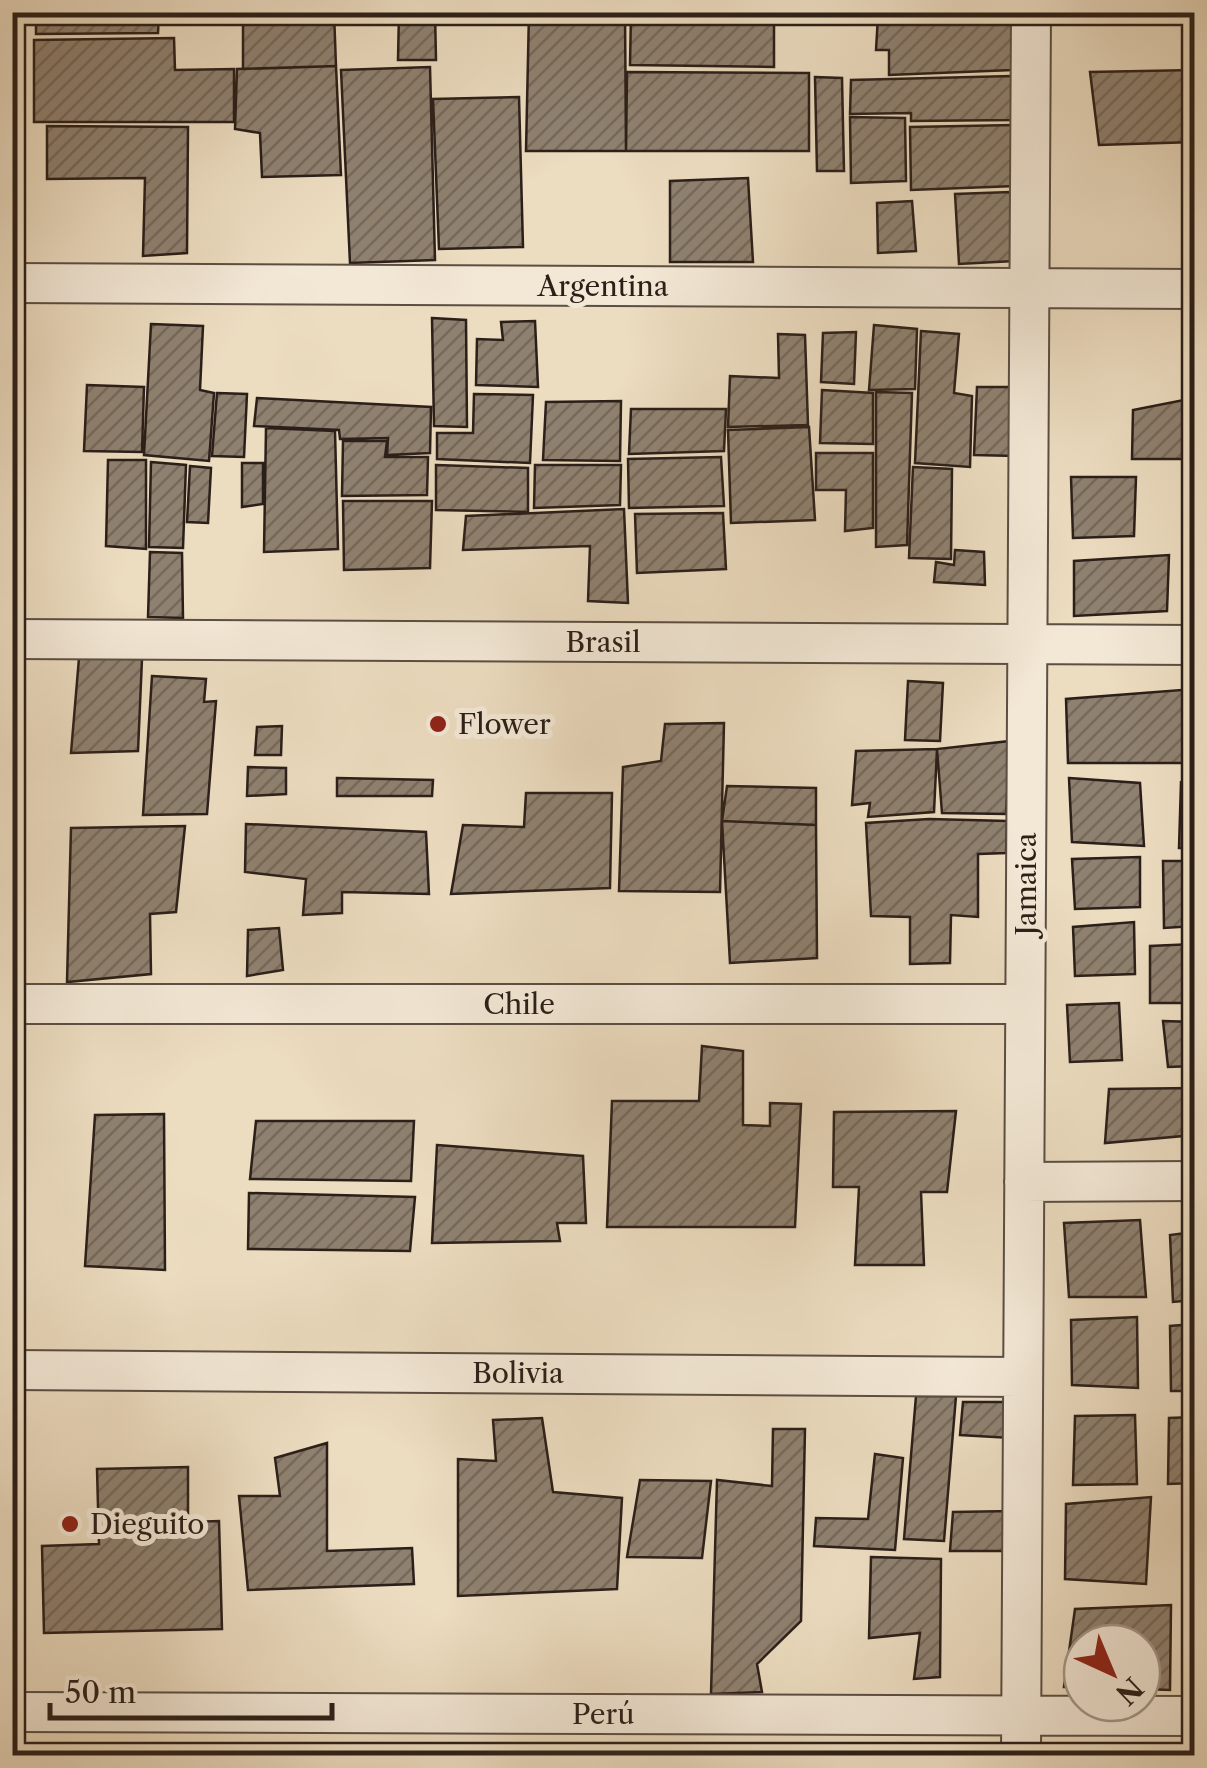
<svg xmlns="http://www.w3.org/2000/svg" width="1207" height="1768" viewBox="0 0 1207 1768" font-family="'Libre Caslon Text',serif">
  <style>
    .building { fill: url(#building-hatch); stroke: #2b1f19; stroke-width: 2.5 }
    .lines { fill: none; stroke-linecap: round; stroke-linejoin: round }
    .minor-casing { stroke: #5b4e43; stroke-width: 42 }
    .minor { stroke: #f3e8d6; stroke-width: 38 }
    .poi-dot { fill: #8f2418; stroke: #f3e8d6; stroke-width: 4 }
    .labels { text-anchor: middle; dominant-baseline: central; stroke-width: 10; stroke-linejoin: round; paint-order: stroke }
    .street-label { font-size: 28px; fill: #2b1f19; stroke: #f3e8d6 }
    .poi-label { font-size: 28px; fill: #2b1f19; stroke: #f3e8d6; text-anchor: start }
  </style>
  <defs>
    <pattern id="building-hatch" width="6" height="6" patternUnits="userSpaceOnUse" patternTransform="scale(2.5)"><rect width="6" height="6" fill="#8f8170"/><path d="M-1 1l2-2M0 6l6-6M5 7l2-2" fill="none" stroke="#75695b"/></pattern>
  </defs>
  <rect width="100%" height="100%" fill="#ecdcc0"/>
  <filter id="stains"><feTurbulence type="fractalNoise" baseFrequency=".002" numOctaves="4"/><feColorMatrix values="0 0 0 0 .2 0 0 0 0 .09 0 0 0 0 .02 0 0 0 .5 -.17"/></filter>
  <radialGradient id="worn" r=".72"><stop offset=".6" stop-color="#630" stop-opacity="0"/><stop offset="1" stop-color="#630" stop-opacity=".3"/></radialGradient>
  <path class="building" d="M36,12H159L158,33L36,34Z
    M243,12H334L336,66L243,69Z
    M399,12H435L436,60H398Z
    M529,12H625L626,151H526Z
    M631,12H774V67L630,65Z
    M1012,14V70L889,75V50H876L878,16Z
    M174,38L175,70L234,69V122H34V40Z
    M336,66L341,175L262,177L260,133L235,129L237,69Z
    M430,67L435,260L350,263L341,70Z
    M1194,70V142L1099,145L1090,72Z
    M627,72L809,73V151H626Z
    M1012,76L1013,120L911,121V113L850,114L851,80Z
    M815,77L842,78L844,171H817Z
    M519,97L523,247L439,249L433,99Z
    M850,117L905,118L906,181L851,183Z
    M1014,125L1015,186L911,190L910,127Z
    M47,126L188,127L187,253L143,256L145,178L47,179Z
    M748,178L753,262H670V181Z
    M1010,192L1014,261L959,264L955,194Z
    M912,201L916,251L878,253L877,203Z
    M432,318L466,320L467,427L434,426Z
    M535,321L538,387L476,385L477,339L503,340L501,322Z
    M151,324L203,326L200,390L214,393L209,461L144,455Z
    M874,325L917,329L915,389L869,390Z
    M921,331L959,334L954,393L972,396L970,467L915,463Z
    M856,332L854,384L821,382L823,333Z
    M778,334L805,335L808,425L728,427L730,376L779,378Z
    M87,385L144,387L142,452L84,451Z
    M977,387H1017L1016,456L974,455Z
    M822,390L873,393V444L820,443Z
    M876,392L912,393L907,545L876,547Z
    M217,393L247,394L244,457L212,456Z
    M474,394L533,395L530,463L437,459V433H473Z
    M257,398L431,407L430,453L387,455L388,438L340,439L339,430L254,426Z
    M1194,398V459H1132L1133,410Z
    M621,401L620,461L543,460L546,402Z
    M631,409H726L724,451L629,454Z
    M809,427L815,520L731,523L728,430Z
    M266,428L335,431L338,549L264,552Z
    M343,441H387L385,457H428L427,495L342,496Z
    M816,453H873V528L845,531L846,490H816Z
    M721,457L724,506L629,508L628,459Z
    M108,460H146V549L106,546Z
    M151,462L186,465L183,548L149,547Z
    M242,463H263V504L242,507Z
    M436,465L528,468V512L436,510Z
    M535,465H621L620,505L534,508Z
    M190,466L211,468L208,523L187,522Z
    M913,467L952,469L951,559L909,558Z
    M1071,477H1136L1134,536L1073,538Z
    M343,501H432L430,568L344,570Z
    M624,509L628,603L588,601L590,546L463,550L466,516Z
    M723,513L726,569L637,573L635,514Z
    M955,550L984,552L985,585L934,582L936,562L954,565Z
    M150,552L182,553L183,618L148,617Z
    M1169,555L1167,611L1074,616V561Z
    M79,658L142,659L138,751L71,753Z
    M152,676L206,679L204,702L216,701L207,814L143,815Z
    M908,681L943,683L940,741L905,740Z
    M1194,689V763H1068L1066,699Z
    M724,723L720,892L619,891L623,767L661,761L665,724Z
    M282,726L281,755H255L257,727Z
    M1010,741L1006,814L942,813L937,749Z
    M937,749L934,812L868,817L870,803L852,805L856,751Z
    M248,767L286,768V794L247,796Z
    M337,778L433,780L432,796H337Z
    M1069,778L1140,783L1144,846L1072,842Z
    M1194,780V848H1179L1181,782Z
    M727,786L816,788V825L722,821Z
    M526,793H612L610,888L451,894L463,825L524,827Z
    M929,819L1007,821L1006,853L978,854V917L951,915L950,963L910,964V917L871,916L866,823Z
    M722,821L816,825L817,958L730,963Z
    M246,824L426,832L429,894L342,892V913L303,915L306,879L245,872Z
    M185,826L176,912L150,914L151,974L67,982L71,828Z
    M1140,857V907L1075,909L1072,859Z
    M1163,861H1194V926L1164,928Z
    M1134,922L1135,974L1075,976L1073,927Z
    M279,928L283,970L247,976L248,930Z
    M1194,944V1003H1150V946Z
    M1119,1003L1122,1060L1070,1062L1067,1005Z
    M1163,1021L1194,1022V1066L1168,1067Z
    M702,1046L743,1051V1125L770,1126V1103L801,1104L795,1227H607L612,1101H699Z
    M1194,1088V1135L1105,1143L1109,1089Z
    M956,1111L947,1192H921L924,1265H855L859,1187H833L834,1112Z
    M164,1114L165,1270L85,1266L95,1115Z
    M256,1121H414L411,1181L250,1179Z
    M437,1145L583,1156L586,1223H557L560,1241L432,1243Z
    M249,1193L415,1197L410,1251L248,1249Z
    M1140,1220L1146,1297H1069L1064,1223Z
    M1194,1232V1300L1173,1302L1170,1235Z
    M1137,1317L1138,1388L1072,1385L1071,1320Z
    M1194,1324V1391H1171L1170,1326Z
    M916,1396H956L944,1541L904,1539Z
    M963,1402H1012L1011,1438L960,1435Z
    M1135,1415L1137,1484L1073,1485L1075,1416Z
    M1194,1417V1483L1168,1484L1169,1418Z
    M542,1418L553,1492L622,1498L617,1589L458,1596V1459L496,1461L493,1420Z
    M773,1429H805L801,1621L757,1664L762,1692L711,1694L717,1480L772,1486Z
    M327,1443V1551L412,1548L414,1584L248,1590L239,1496H280L275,1458Z
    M875,1454L903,1458L895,1550L814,1546L816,1518L868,1519Z
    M188,1467V1522L219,1521L222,1629L44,1633L42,1546L99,1544L97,1469Z
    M640,1480L711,1481L702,1558L627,1557Z
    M1151,1497L1146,1584L1065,1579L1066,1504Z
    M1012,1511V1551H950L953,1512Z
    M871,1557L941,1559L940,1677L914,1679L920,1633L869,1638Z
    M1171,1605L1170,1690L1142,1689V1643H1082V1687H1064L1075,1609Z
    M238,1748L335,1754V1756H238Z"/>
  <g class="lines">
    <defs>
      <path id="minor" d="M12,283L1194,289
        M12,639L1194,645
        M12,1004H1025
        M1024,1182L1194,1181
        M12,1370L1023,1377
        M12,1712L1194,1716
        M1021,1756L1031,12"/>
    </defs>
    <use href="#minor" class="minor-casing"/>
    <use href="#minor" class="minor"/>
  </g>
  <g class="poi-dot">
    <circle cx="438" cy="724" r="10"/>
    <circle cx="70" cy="1524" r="10"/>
  </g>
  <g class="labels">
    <g class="street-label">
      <text x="603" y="286">Argentina</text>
      <text x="603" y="642">Brasil</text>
      <text transform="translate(1026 884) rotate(-90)">Jamaica</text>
      <text x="519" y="1004">Chile</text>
      <text x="518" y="1373">Bolivia</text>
      <text x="603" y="1714">Perú</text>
    </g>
    <g class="poi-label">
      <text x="458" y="724">Flower</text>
      <text x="90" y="1524">Dieguito</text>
    </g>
  </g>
  <rect width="1207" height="1768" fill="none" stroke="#ecdcc0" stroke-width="50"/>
  <rect x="15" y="15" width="1177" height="1738" fill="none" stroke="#2b1f19" stroke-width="5"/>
  <rect x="25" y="25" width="1157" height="1718" fill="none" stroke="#2b1f19" stroke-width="2.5"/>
  <g transform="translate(1112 1673) rotate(136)"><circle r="48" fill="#f3e8d6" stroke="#a3988a" stroke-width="2.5"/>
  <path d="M0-8L18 38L0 25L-18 38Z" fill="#8f2418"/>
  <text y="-15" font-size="28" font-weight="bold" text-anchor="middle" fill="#2b1f19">N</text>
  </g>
  <path d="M50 1703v15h282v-15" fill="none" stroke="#2b1f19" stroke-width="5"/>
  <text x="65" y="1703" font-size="30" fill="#2b1f19" stroke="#f3e8d6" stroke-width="8" paint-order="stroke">50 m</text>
  <rect width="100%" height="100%" filter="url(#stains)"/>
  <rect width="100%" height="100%" fill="url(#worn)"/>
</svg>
